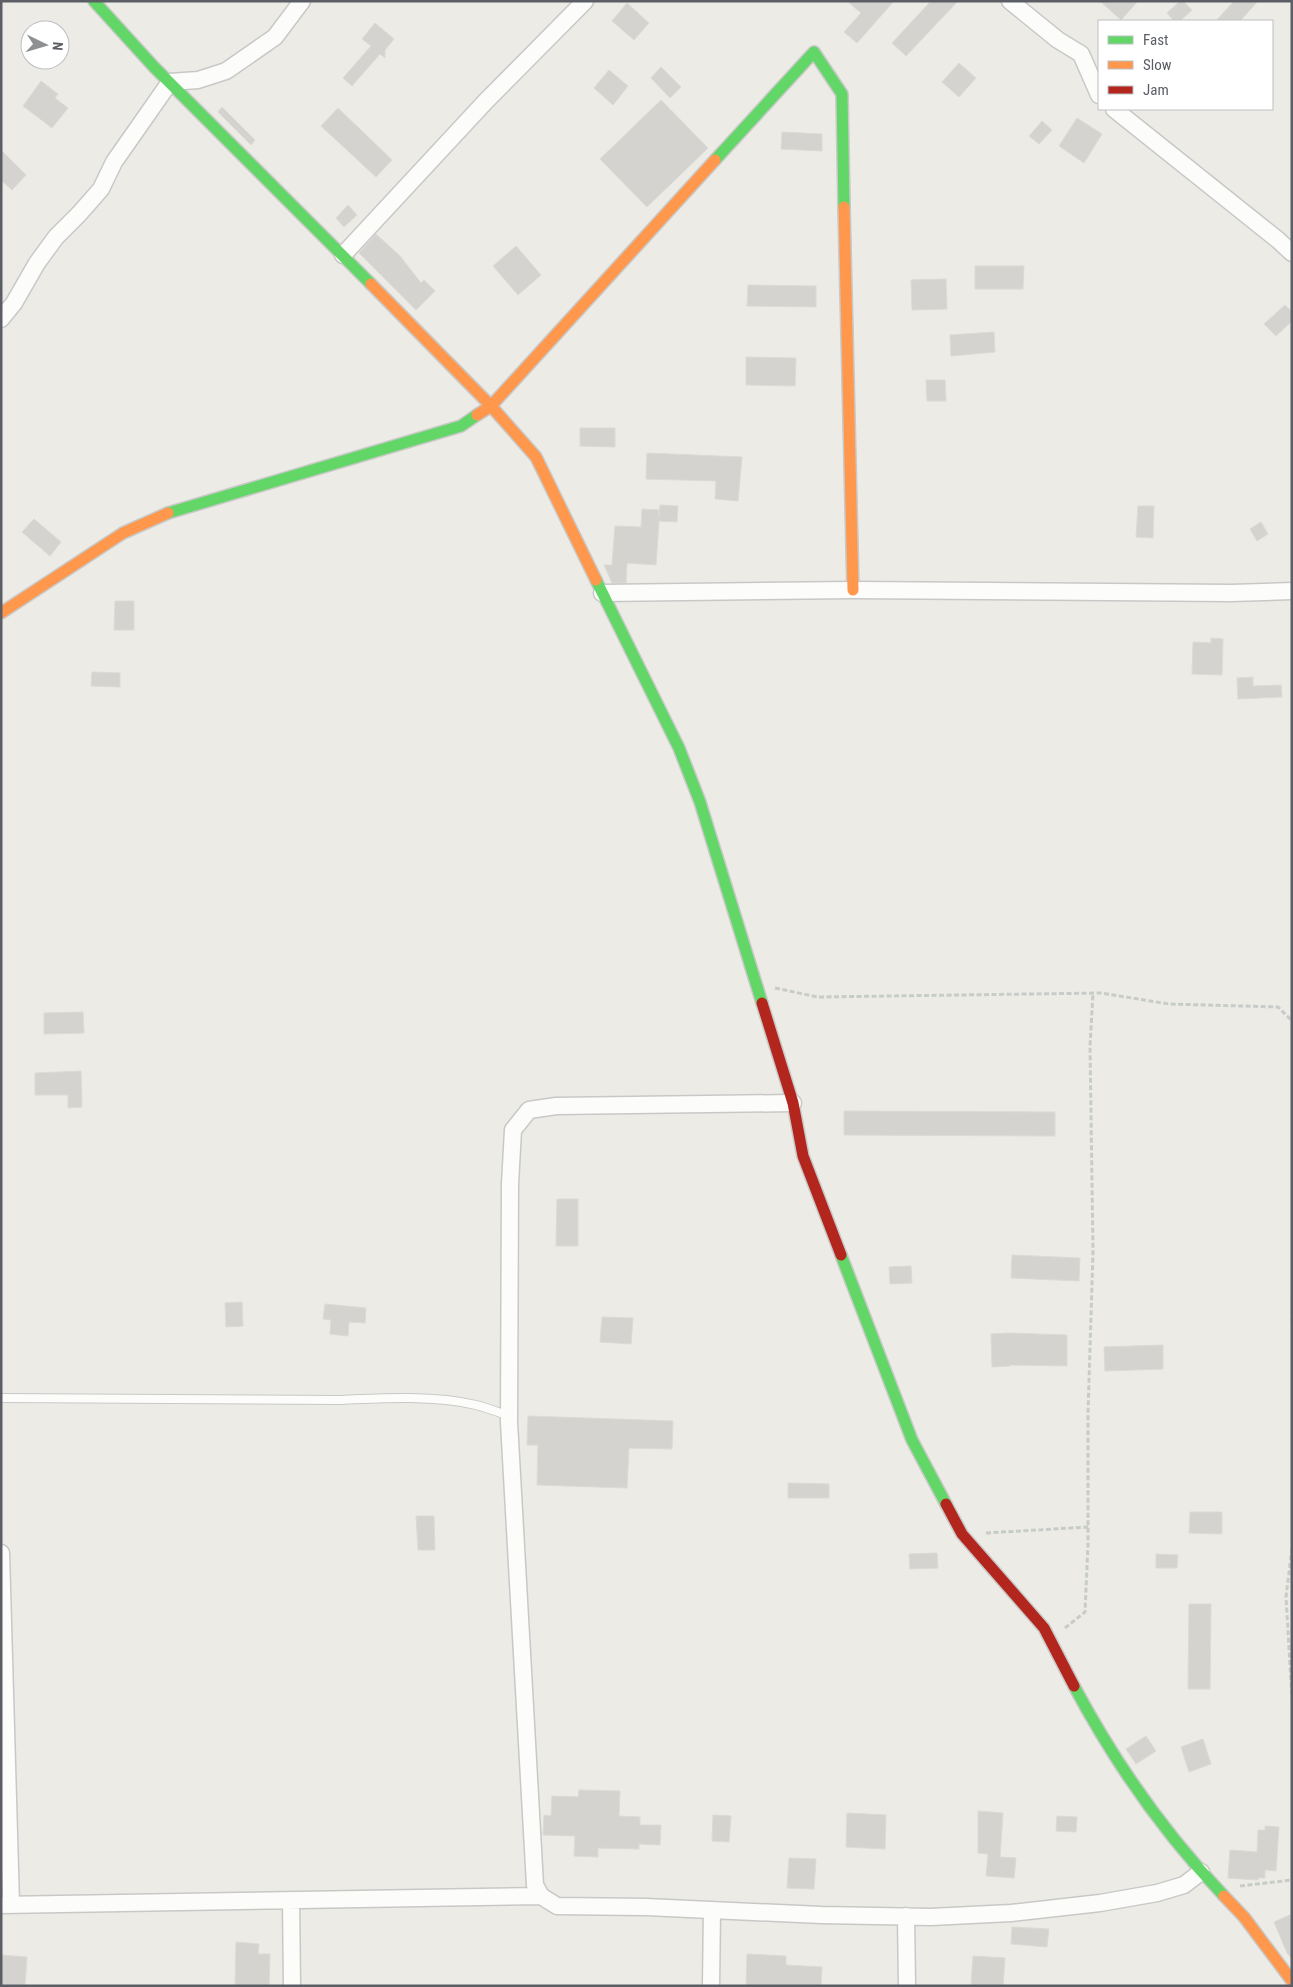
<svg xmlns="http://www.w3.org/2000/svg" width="1293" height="1987" viewBox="0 0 1293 1987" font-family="'Roboto Condensed',sans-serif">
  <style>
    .building { fill: #d4d3d0; stroke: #dcdad5 }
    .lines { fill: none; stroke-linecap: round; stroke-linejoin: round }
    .lane-casing { stroke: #c8c8c7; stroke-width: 10 }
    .street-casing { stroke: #c8c8c7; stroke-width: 19 }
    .fast-casing { stroke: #c8c9c8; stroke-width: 14 }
    .slow-casing { stroke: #c8c9c8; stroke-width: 14 }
    .jam-casing { stroke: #c8c9c8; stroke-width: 14 }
    .path { stroke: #c8ccc9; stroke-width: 3; stroke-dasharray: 5 2.5; stroke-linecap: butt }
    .lane { stroke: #fcfcfb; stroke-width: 8 }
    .street { stroke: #fcfcfb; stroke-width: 16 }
    .fast { stroke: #63d668; stroke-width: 11 }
    .slow { stroke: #ff974d; stroke-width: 11 }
    .jam { stroke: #b3261e; stroke-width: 11 }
  </style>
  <rect width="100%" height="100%" fill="#ecebe6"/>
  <path class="building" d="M847,1H894L857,43L844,32L861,13Z
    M931,1H958L906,56L892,43Z
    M1100,1H1138L1121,20Z
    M1180,1H1183L1192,10L1180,21H1174L1167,13Z
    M1234,1H1258L1240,21H1216Z
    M627,3L649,23L634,40L612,21Z
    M375,23L394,39L385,50V58L380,54L352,86L343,78L371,46L362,39Z
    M959,63L976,78L959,97L942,82Z
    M661,67L681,87L670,98L651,78Z
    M609,70L628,86L613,105L594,88Z
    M41,81L58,94L55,98L68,108L52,128L23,106Z
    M661,100L708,148L647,207L600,159Z
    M222,107L255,140L251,145L218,112Z
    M338,108L392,160L376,177L321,126Z
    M1077,118L1102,134L1084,163L1059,146Z
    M1042,121L1052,130L1039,144L1029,136Z
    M782,132L822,134V151L781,149Z
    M1,150L26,175L12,190L1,180Z
    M348,205L357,215L344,227L336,218Z
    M376,234L400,256L421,283L424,280L435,291L416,310L359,253Z
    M516,246L541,275L518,295L493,266Z
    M975,266H1024L1023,289H975Z
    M946,279L947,309L912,310L911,280Z
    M748,285L816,286V307L747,306Z
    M1285,305L1292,312V321L1276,336L1264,324Z
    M994,332L995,352L951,356L950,335Z
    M746,357L796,358L795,386L746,385Z
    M926,380H945L946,401H927Z
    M580,428H615V447L580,446Z
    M647,453L742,457L738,501L715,499L716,481L646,479Z
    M660,505L678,506L677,522L659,521L656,565L627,563L626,583H612L604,565H612L615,526L641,527L642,509L659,510V517Z
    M1138,506H1154L1153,538L1136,537Z
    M34,519L61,542L50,556L22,532Z
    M1261,522L1268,534L1257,541L1250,529Z
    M115,601H134V630H114Z
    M1211,638L1223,639L1222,675L1192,674L1193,642L1211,643Z
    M92,672L120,673V687L91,686Z
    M1253,677V686L1281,685L1282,697L1238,699L1237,678Z
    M83,1012L84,1033L44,1034V1013Z
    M81,1071L82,1107L68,1108V1095H35V1073Z
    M844,1111L1055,1112V1136L844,1135Z
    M557,1199H578V1246H556Z
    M1012,1255L1080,1258L1079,1281L1011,1278Z
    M911,1266L912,1283L890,1284L889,1267Z
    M242,1302L243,1326L226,1327L225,1303Z
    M325,1304L366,1308L365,1323L349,1322L348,1336L330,1334L331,1320L323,1319Z
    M602,1317L633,1318L631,1344L600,1342Z
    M1009,1333L1067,1335V1366L1010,1365V1366L992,1367L991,1334Z
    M1163,1345V1369L1105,1371L1104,1347Z
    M528,1416L673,1421L672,1449L629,1448L627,1488L537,1485L538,1445H527Z
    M788,1483L829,1484V1498H788Z
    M1190,1512H1222V1534L1189,1533Z
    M416,1516H434L435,1550H418Z
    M937,1553L938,1568L910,1569L909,1554Z
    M1156,1554L1178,1555L1177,1568H1156Z
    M1189,1604H1211L1210,1689H1188Z
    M1146,1736L1156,1751L1136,1764L1126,1749Z
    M1203,1739L1211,1764L1189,1772L1181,1747Z
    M579,1790L620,1791L619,1816L640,1817V1825H661L660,1845L639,1844V1849L598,1848V1857L574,1856L575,1836L543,1835L544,1815L551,1816L552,1796L578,1797Z
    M978,1811L1003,1813L1000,1857L1016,1858L1014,1878L986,1876L988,1854L978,1853Z
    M847,1813L886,1815L885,1849L846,1847Z
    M713,1815L731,1816L729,1842L712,1841Z
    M1057,1816L1077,1817L1076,1832L1056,1831Z
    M1265,1826L1279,1827L1276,1871L1265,1870V1878H1258V1880L1228,1878L1230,1850L1257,1852L1258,1830H1265Z
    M789,1858L816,1859L814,1889L787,1888Z
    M1292,1914V1959L1287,1953L1274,1922Z
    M1012,1927L1049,1929L1047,1947L1011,1944Z
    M236,1942L259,1944L258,1954H270L269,1986H235Z
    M747,1954L786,1956V1965L822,1967L821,1986H746Z
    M1,1955L27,1957L25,1986H1Z
    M973,1956L1005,1958L1003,1986H971Z"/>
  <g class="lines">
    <defs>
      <path id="lane" d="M1,1398L339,1400C382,1398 434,1395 476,1405C488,1408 498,1412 509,1416"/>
      <path id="street" d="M1010,1L1058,40L1081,54L1099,95
        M1114,109L1278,240L1292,253
        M343,255L486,101L585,1
        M1,319L14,303L37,263L56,237L79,214L101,189L114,162L170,82L198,80L226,71L275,37L302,1
        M602,593L853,590L1231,593L1292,591
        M1,1553L11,1904
        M541,1896L535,1885L509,1422L510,1184L513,1130L529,1110L556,1106L793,1103
        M291,1900L292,1986
        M1,1905L541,1896L557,1906L646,1907L821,1915L931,1917L1011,1913L1100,1903L1157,1893L1184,1885L1201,1872
        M906,1916L907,1986
        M711,1986L712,1910"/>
      <path id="fast" d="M94,1L154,67L371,284
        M715,160L814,52L842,94L844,207
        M168,513L461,426L477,415
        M596,580L679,748L700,802L762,1003
        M841,1255L912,1440L946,1504
        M1074,1686C1115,1763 1164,1833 1224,1896"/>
      <path id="slow" d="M844,207L853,590
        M371,284L491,406L536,457L596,580
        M477,415L491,406L715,160
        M1,613L123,533L168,513
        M1224,1896L1244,1917L1292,1981"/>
      <path id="jam" d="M762,1003L793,1103L803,1156L841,1255
        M946,1504L962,1534L1044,1628L1074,1686"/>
    </defs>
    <use href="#lane" class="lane-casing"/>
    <use href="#street" class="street-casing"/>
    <use href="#fast" class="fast-casing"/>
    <use href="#slow" class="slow-casing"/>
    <use href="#jam" class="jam-casing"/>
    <path class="path" d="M775,988L818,997L1101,993L1169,1004L1278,1007L1292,1021
      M1292,1295V1322
      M986,1533L1088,1527
      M1292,1548L1286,1597L1292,1699
      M1065,1628L1085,1612L1088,1544V1413L1093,1251L1090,1046L1093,993
      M1240,1886L1292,1880"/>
    <use href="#lane" class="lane"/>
    <use href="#street" class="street"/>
    <use href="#fast" class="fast"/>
    <use href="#slow" class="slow"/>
    <use href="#jam" class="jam"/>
  </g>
  <rect width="1293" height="1987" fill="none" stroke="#5b5f65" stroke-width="5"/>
  <rect x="1098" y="20" width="175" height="90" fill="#ffffff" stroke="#bdbfc1"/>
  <rect x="1108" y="36" width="25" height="8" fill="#63d668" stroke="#bdbfc1"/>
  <text x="1143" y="45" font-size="15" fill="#5b5f65">Fast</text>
  <rect x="1108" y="61" width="25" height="8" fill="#ff974d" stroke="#bdbfc1"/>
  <text x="1143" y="70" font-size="15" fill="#5b5f65">Slow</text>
  <rect x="1108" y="86" width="25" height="8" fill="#b3261e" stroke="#bdbfc1"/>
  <text x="1143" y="95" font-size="15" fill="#5b5f65">Jam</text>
  <g transform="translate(45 45) rotate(95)"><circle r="24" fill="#ffffff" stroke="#bdbfc1"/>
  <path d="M0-4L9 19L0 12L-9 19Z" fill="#8e9092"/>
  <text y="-8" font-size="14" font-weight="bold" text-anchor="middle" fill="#5b5f65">N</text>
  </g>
</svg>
